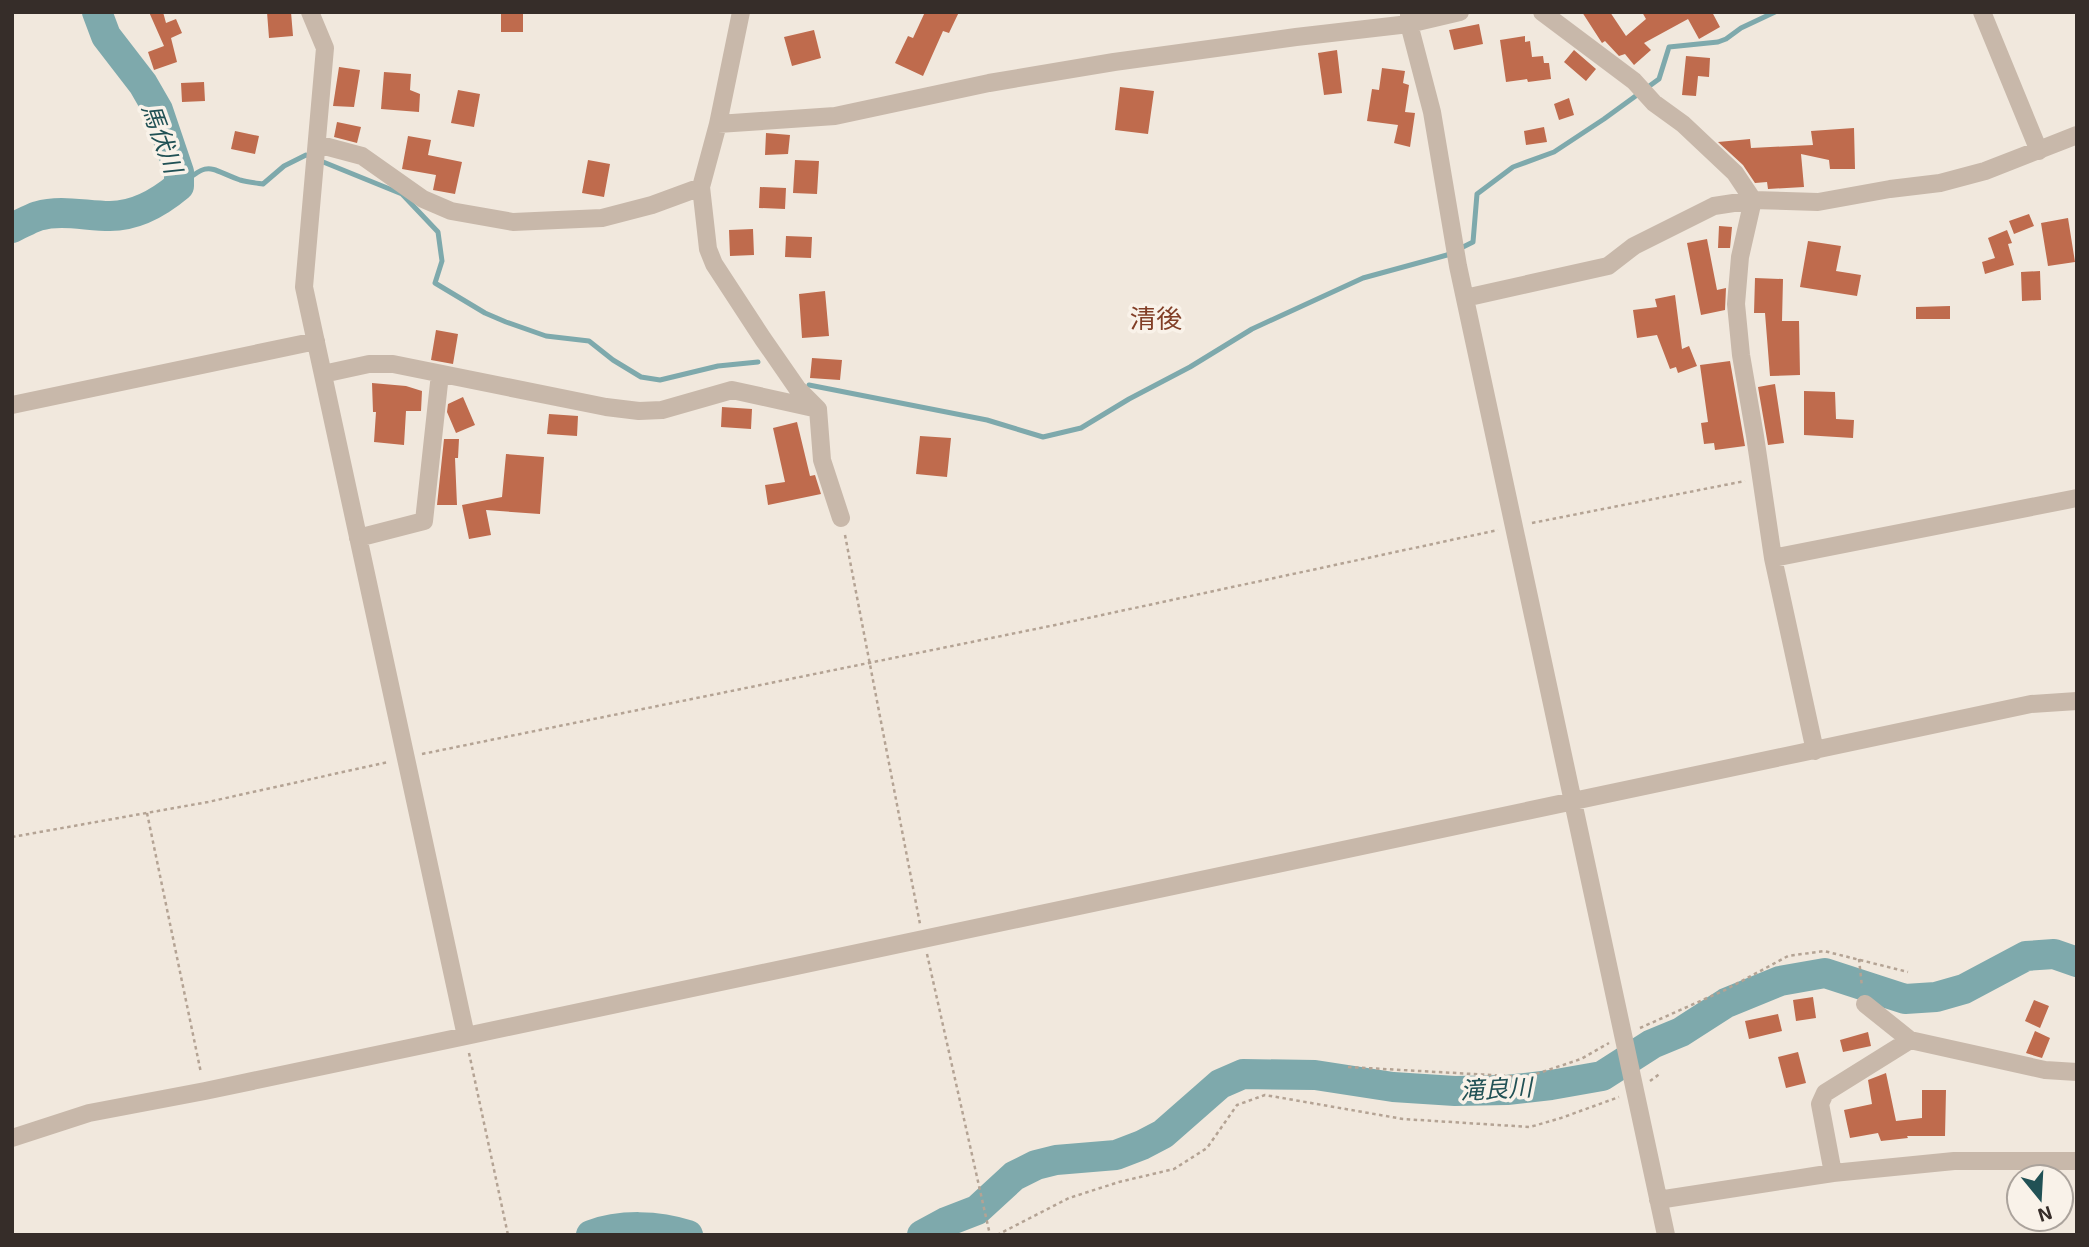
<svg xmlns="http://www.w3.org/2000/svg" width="2089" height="1247" viewBox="0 0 2089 1247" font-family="'Exo 2','Noto Sans JP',sans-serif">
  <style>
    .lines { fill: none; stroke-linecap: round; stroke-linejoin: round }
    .stream { stroke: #7ea9ac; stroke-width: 5 }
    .river { stroke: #7ea9ac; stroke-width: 30 }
    .building { fill: #bf6b4d }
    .path { stroke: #b4a394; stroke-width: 2.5; stroke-dasharray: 3.5 3.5; stroke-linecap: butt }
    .minor { stroke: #c8b8aa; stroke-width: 18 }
    .labels { text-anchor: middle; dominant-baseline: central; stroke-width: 7; stroke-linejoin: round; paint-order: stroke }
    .water-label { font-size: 24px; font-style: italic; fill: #215155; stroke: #f9f2e9 }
    .quarter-label { font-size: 26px; fill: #813e26; stroke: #f9f2e9 }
  </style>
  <rect width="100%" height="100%" fill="#f1e8dd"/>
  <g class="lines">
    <path class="stream" d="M179,186C211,160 207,168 240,180C247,182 256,183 263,184L284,166L306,155L402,194L438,232L442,261L435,283L485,313L506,322L546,336L589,341L613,360L641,377L660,380L718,366L758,362
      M809,385L987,420L1043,437L1081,428L1129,399L1190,367L1252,329L1363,278L1447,255L1473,242L1477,194L1513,167L1554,152L1604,119L1659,79L1669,47L1718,42L1726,39L1741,28L1775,12"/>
    <path class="river" d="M12,228C21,224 29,219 38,216C61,209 86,216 110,216C136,216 160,202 179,186V172L158,110L143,84L106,36L97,12
      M591,1235C620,1224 658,1225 688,1235
      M922,1235L946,1222L977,1210L1014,1176L1036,1165L1056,1160L1116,1155L1142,1145L1163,1134L1220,1084L1243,1074L1315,1075L1393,1087L1455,1091L1507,1090L1551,1085L1602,1076L1652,1044L1681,1032L1726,1003L1780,981L1825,973L1905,999L1936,997L1964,989L2026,956L2054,954L2077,962"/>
  </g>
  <path class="building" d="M149,12H163L166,23L176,19L182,33L171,38L177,62L154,70L148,52L164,46Z
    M267,12H291L293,36L269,38Z
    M501,12H523V32H501Z
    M925,12H959L949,33L943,31L923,76L895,63L908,36L913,38Z
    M1582,12H1610L1626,36L1646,19L1642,12H1712L1720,27L1699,39L1688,19L1644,43L1651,50L1634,65L1625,54L1619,56L1605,41L1602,43Z
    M1479,24L1483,44L1454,50L1449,30Z
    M814,30L821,58L792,66L784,37Z
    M1525,36V42L1530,41L1532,57L1543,56L1544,63H1549L1551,79L1528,82L1527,79L1506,82L1500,40Z
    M1337,50L1342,93L1324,95L1318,53Z
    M1574,50L1596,69L1586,81L1564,62Z
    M1686,56L1710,58L1709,77L1698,76L1696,96L1682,95Z
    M339,67L360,70L354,107L333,106Z
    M1382,68L1405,71L1403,83L1409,85L1405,112L1415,113L1410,147L1394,143L1398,125L1367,121L1372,89L1379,90Z
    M384,72L411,74L410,90L420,94L419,112L381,109Z
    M204,82L205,101L182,102L181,83Z
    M1120,87L1154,91L1148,134L1115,130Z
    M458,90L480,94L474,127L451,123Z
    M1569,98L1574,115L1559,120L1554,104Z
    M337,122L361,127L357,143L334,137Z
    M1544,127L1547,142L1526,145L1524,131Z
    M1854,128L1855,169H1830L1829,160L1801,154L1804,187L1768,189L1767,182L1755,183L1743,165L1718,142L1750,139L1751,148L1813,145L1811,131Z
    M235,131L259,136L255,154L231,149Z
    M766,133L790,135L788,154L765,155Z
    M408,136L431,140L428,155L462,162L455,194L433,190L436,175L402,169Z
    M588,160L610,164L604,197L582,193Z
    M795,160L819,161L817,194L793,193Z
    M760,187L786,188L785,209L759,208Z
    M2029,214L2034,226L2014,234L2009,221Z
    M2068,218L2075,262L2048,266L2041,223Z
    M1719,226L1732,227L1730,248H1718Z
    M753,229L754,255L730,256L729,230Z
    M2007,230L2012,243L2008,244L2014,265L1985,274L1982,262L1995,258L1988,238Z
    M786,236L812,237L811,258L785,257Z
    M1707,239L1717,290L1726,288L1725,310L1701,315L1687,243Z
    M1808,241L1841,246L1836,271L1861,275L1857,296L1800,287Z
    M2040,271L2041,300L2022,301L2021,272Z
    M1755,278L1783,279L1782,321H1799L1800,375L1770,376L1765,313H1754Z
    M825,291L829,336L802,338L799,294Z
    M1675,295L1682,349L1689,346L1697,366L1678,373L1676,367L1670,369L1657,335L1637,338L1633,310L1657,307L1655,299Z
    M1950,306V319H1916V307Z
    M436,330L458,334L453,364L431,360Z
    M812,358L842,360L840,380L810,378Z
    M1730,361L1745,446L1715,450L1714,443L1704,444L1701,423L1708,422L1700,365Z
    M372,383L406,386L422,391L421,411H406L404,445L374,442L376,412H373Z
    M1775,384L1784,443L1768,445L1758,387Z
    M1804,391L1835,392L1836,419L1854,420L1853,438L1804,435Z
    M463,397L475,425L456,433L447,412L448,404Z
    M722,407L752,409L751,429L721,427Z
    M549,414L578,416L577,436L547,434Z
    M797,422L810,476L815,475L821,494L768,505L765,485L785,482L773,428Z
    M920,436L951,438L947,477L916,474Z
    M444,439H459L458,458H455L457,505H437Z
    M506,454L544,457L540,514L486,510L491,535L469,539L462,505L502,497Z
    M1813,997L1816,1018L1796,1021L1793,1000Z
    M2034,1000L2049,1006L2040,1028L2025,1021Z
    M1778,1014L1782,1031L1749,1039L1745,1021Z
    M2035,1031L2050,1038L2042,1058L2026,1053Z
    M1868,1032L1871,1046L1843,1052L1840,1040Z
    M1798,1052L1806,1083L1786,1088L1778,1057Z
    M1886,1073L1896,1121L1922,1118V1090H1946L1945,1136H1907L1908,1138L1881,1141L1878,1133L1850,1138L1844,1110L1872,1104L1868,1080Z"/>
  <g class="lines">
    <path class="path" d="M1532,523L1745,481
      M845,535L920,924
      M422,754L1060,624L1498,530
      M147,813L201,1073
      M12,837L208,802L388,762
      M927,954L990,1235
      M1859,959L1862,987
      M1640,1028L1725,990L1788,956L1824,951L1908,972
      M469,1053L508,1235
      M1348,1067L1527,1077L1581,1059L1609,1043
      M1650,1081L1661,1073
      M997,1235L1069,1198L1119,1182L1174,1169L1207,1148L1237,1105L1265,1095L1403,1119L1530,1127L1561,1118L1619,1097"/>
    <path class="minor" d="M310,12L325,48L304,287L466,1036
      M741,12L718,124L701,187L708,249L714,264L763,339L797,388L818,409L822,460L841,518
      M1409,12V24L1432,112L1458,266L1666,1235
      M1542,12L1634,81L1654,103L1683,124L1735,173L1753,200L1818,202L1890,189L1940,183L1985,171L2077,135
      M1982,12L2039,151
      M718,124L835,116L989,83L1114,62L1296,37L1409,24L1460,12
      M317,144L362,156L423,199L451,211L513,222L602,218L652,205L701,187
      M1465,298L1608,266L1634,246L1714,206L1753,200L1740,257L1736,304L1741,355L1755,436L1773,558L1815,751
      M323,374L369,364H393L606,407L639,411L662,410L732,390L818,409
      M12,405L316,341
      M358,538L424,521L440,374
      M1773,558L2077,498
      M1865,1004L1910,1040
      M12,1138L89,1113L205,1091L466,1036L1998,711L2031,704L2077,701
      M1833,1173L1820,1104L1825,1093L1910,1040L2045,1070L2077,1072
      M1658,1200L1833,1173L1954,1161H2077"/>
  </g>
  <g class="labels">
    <g class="water-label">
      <text transform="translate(163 138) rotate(70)">馬伏川</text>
      <text transform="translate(1496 1088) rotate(-3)">滝良川</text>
    </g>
    <g class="quarter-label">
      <text x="1156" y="317">清後</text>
    </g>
  </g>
  <rect width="2089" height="1247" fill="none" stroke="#362d29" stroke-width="28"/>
  <g transform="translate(2040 1198) rotate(162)"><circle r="33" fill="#f9f2e9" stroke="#aba39c" stroke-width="2"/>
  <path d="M0-5L12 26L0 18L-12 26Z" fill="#215155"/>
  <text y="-10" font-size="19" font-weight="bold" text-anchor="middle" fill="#362d29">N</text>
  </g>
</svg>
